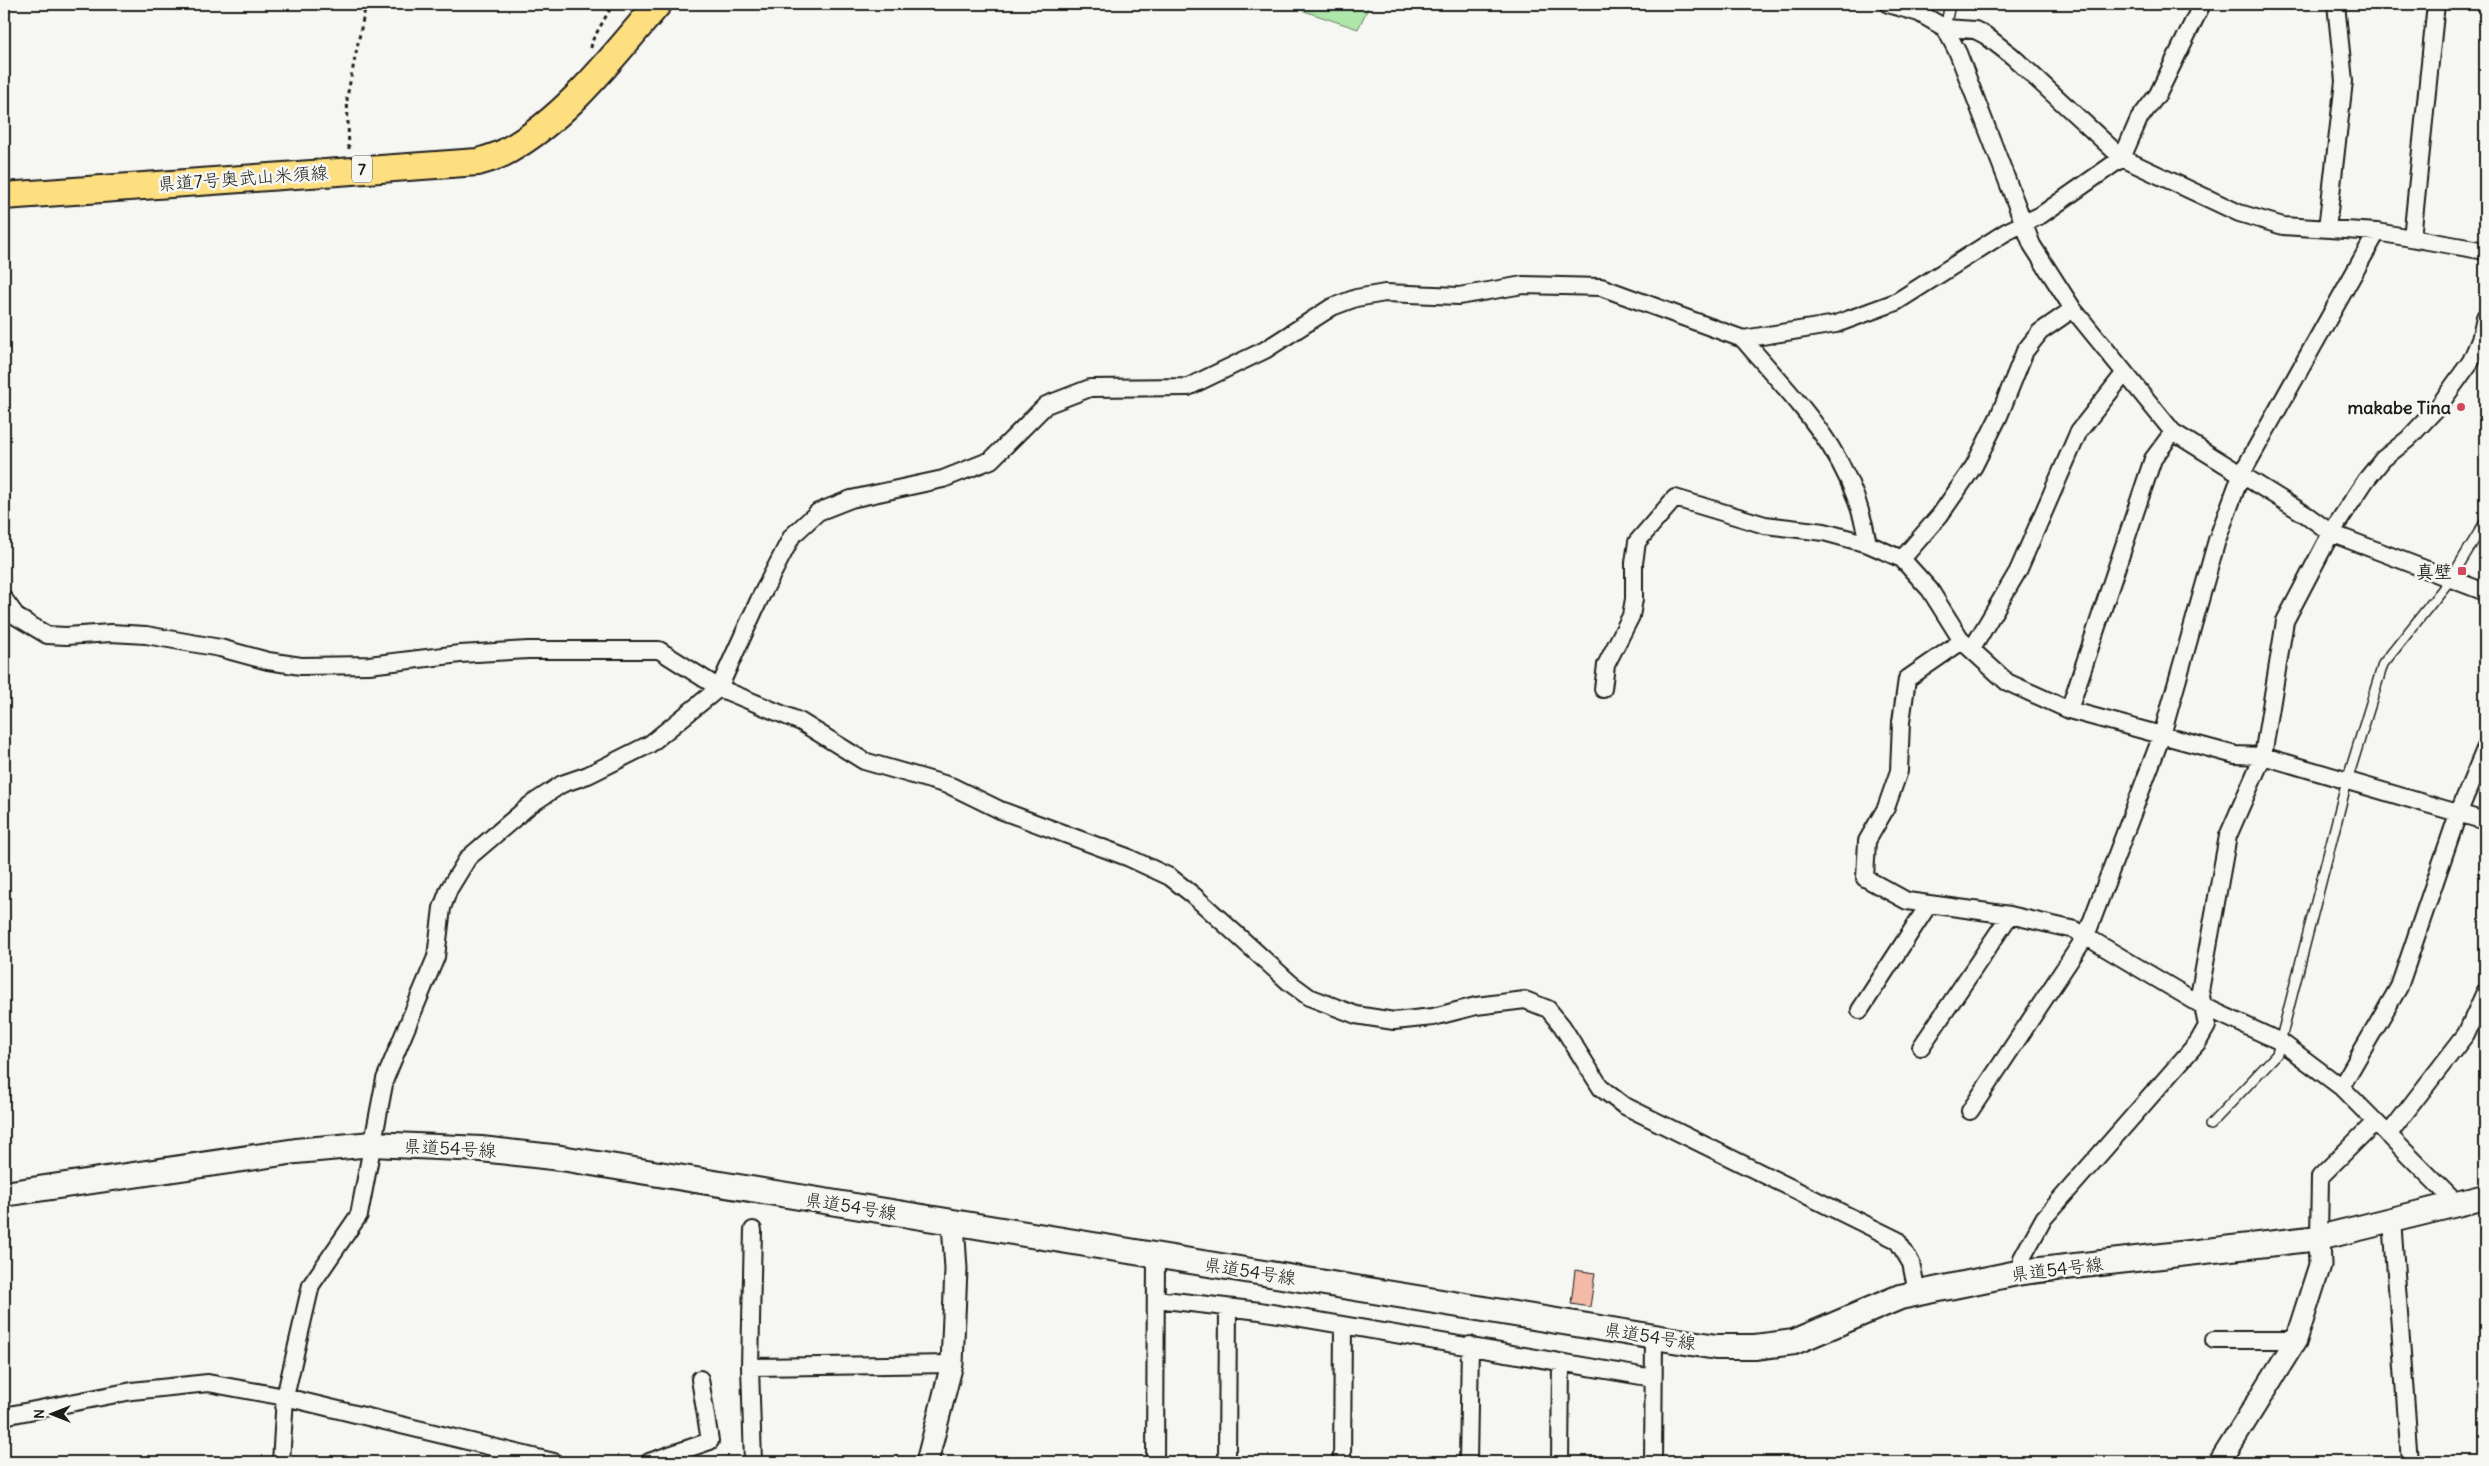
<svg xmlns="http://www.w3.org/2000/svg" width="2489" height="1466" viewBox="0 0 2489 1466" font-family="Delius,'Klee One',sans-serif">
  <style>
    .green { fill: #aee6a9; stroke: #658162 }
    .building { fill: #f2baa7; stroke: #1c1c1c }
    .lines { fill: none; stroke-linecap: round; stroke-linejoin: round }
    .service-casing { stroke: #1c1c1c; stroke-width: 12 }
    .minor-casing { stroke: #1c1c1c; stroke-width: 20 }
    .tertiary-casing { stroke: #1c1c1c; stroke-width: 25 }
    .secondary-casing { stroke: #1c1c1c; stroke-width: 28 }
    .primary-casing { stroke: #1c1c1c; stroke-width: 30 }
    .path { stroke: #1c1c1c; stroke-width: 3; stroke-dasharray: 4 4; stroke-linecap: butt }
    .service { stroke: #f6f6f2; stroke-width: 9 }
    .minor { stroke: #f6f6f2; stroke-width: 16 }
    .tertiary { stroke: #f6f6f2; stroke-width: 21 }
    .secondary { stroke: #f6f6f2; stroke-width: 24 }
    .primary { stroke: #fedf80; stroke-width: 26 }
    .poi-dot { fill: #d1495b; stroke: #f6f6f2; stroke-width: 2 }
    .labels { text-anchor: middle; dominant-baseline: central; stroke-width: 5; stroke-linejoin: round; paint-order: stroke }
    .shield { fill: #f6f6f2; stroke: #5d5d5c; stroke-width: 1 }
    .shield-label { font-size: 16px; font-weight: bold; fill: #1c1c1c }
    .street-label { font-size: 18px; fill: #1c1c1c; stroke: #f6f6f2 }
    .poi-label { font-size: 18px; font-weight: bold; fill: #1c1c1c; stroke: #f6f6f2; text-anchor: end }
  </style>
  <rect width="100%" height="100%" fill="#f6f6f2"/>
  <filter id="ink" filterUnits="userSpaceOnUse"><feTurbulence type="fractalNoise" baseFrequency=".02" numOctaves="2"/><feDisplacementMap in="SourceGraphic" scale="10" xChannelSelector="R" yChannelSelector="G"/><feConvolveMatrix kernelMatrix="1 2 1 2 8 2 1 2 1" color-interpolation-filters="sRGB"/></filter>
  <g filter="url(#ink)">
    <path class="green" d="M1283,4H1370L1358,29Z"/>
    <path class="building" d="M1575,1270L1595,1273L1590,1307L1571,1304Z"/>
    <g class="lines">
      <defs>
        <path id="service" d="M1945,28L1950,4
          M2210,1125L2277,1054L2347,781L2383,664L2450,580L2485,522"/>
        <path id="minor" d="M1888,4L1919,13L1945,28L1975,30L1985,35L2012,56L2122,158L2239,213L2283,226L2377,232L2485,251
          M1945,28L1958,53L2032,245L2073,309L2173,432L2308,516L2331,533L2485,592
          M2327,229L2344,81L2336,4
          M2412,238L2436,4
          M1743,339C1800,406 1853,454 1868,544L1902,559L1930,590L1962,641L1907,679L1901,722L1899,771L1886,808L1867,841L1865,878L1907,901L2010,915L2075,930L2203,1006L2281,1042L2341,1087L2456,1203
          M1902,559L1940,515L1974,466L1999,416L2025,351L2040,332L2073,309
          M4,599L17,617L47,635L66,636L111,633L146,635L220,648L268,661L301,666L369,665L460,654L528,650H659L719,688L801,722L864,761L951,786L1000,810L1127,857L1170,877L1193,895L1290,983L1309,997L1356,1015L1394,1021L1433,1017L1476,1006L1525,1000L1548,1009L1562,1026L1601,1088L1623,1105L1897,1240L1911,1263L1917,1292
          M1962,641L2007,682L2069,710L2235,755L2263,756L2485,821
          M1972,649L2018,571L2079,431L2124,374
          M1603,689L1606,665L1631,616L1634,599V563L1637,542L1675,498L1765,525L1824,532L1868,544
          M2069,710L2153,459L2173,432
          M1860,1010L1929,904
          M1921,1047L2010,915
          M2341,1087L2399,987L2458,814L2485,749
          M1970,1111L2086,936L2162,735L2217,540L2241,475L2377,232
          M2388,1135L2466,1034L2485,992
          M2392,1220L2410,1462
          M2319,1238L2320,1177L2375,1122
          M2022,1272V1258L2044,1218L2198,1042L2207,1026L2200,991L2228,836L2263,756L2285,621L2331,533L2366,480L2383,459L2408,439L2438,407L2471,361L2480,340L2485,317
          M1156,1299L1260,1311L1653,1378
          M2214,1340H2296
          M750,1367L952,1364
          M4,1416L132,1391L208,1383L285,1397L554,1462
          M281,1462L285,1397L311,1285L359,1215L385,1079L436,957L442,908L449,889L468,858L530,805L562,784L588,775L650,744L719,688L759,600L792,536L818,512L851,499L943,479L991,460L1046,405L1090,388L1188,387L1265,350L1332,307L1356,298L1385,293L1459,296L1523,285L1601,287L1743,339L1836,324L1896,302L2006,232L2041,215L2122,158L2139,119L2158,94L2202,4
          M649,1462L710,1441L700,1379
          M753,1462L750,1367L753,1230
          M1155,1462L1156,1256
          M1227,1462L1228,1309
          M1342,1462L1343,1327
          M1468,1462L1470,1345
          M1560,1462L1561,1363
          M1653,1462L1654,1336"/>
        <path id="tertiary" d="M927,1462L952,1364L956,1269L953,1223
          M2220,1462L2296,1340L2320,1265L2319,1238"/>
        <path id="secondary" d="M4,1194L296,1151L372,1144L481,1149L561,1158L1716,1347H1755L1794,1342L1900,1297L2022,1272L2319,1238L2485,1197"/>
        <path id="primary" d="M4,196L478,162C488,159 499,156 507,151C567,118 615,54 658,4"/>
      </defs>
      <use href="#service" class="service-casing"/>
      <use href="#minor" class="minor-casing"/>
      <use href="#tertiary" class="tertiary-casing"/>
      <use href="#secondary" class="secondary-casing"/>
      <use href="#primary" class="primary-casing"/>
      <path class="path" d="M2113,4L2137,9
        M591,48L592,41L613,4
        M349,149L347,97L366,4"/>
      <use href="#service" class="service"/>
      <use href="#minor" class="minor"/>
      <use href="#tertiary" class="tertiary"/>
      <use href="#secondary" class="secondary"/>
      <use href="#primary" class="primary"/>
    </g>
  </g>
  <g class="poi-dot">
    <circle cx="2461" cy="407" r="5"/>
    <rect x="2457" y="566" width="10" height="10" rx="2.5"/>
  </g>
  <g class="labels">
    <rect class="shield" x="352" y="155.5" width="20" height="27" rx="4"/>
    <g class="shield-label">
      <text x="362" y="169">7</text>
    </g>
    <g class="street-label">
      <text transform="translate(243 178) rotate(-4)">県道7号奥武山米須線</text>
      <text transform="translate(450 1148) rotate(3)">県道54号線</text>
      <text transform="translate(851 1206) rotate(9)">県道54号線</text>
      <text transform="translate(2057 1269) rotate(-7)">県道54号線</text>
      <text transform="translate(1250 1271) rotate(9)">県道54号線</text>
      <text transform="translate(1650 1336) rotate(9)">県道54号線</text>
    </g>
    <g class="poi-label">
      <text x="2451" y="407">makabe Tina</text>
      <text x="2452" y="571">真壁</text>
    </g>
  </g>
  <rect width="2489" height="1466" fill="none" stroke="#f6f6f2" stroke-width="20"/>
  <rect x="10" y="10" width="2469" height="1446" fill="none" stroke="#1c1c1c" stroke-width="2" filter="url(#ink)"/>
  <g transform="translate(52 1414) rotate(270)" stroke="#f6f6f2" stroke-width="4" paint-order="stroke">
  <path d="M0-4L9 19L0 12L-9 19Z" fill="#1c1c1c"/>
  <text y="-8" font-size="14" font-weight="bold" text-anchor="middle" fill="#1c1c1c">N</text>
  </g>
</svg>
